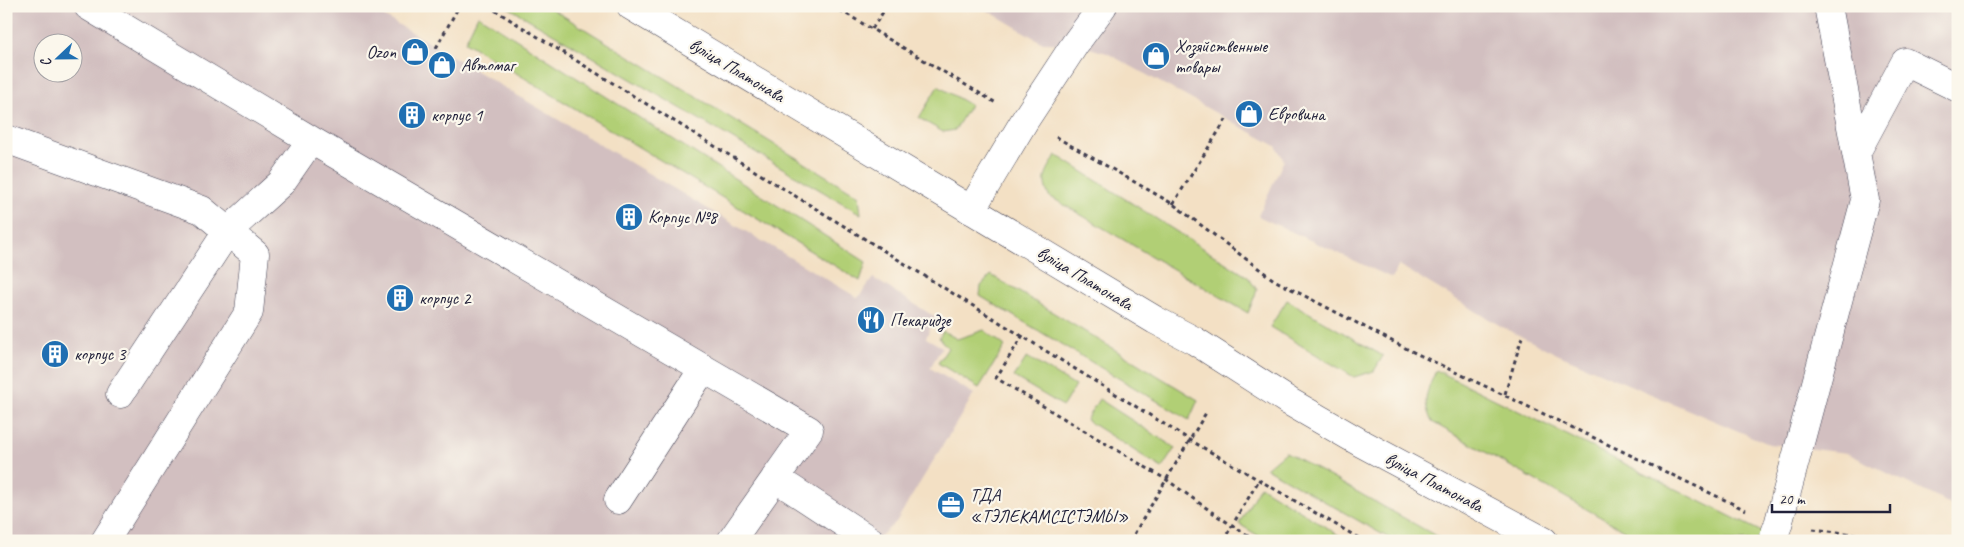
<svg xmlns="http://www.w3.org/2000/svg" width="1964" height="547" viewBox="0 0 1964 547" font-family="Caveat,sans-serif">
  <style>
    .industrial { fill: #d2bfc0; fill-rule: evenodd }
    .green { fill: #b1cf75; stroke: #6a7858 }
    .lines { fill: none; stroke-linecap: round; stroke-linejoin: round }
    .minor-casing { stroke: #413e50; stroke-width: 29 }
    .major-casing { stroke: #413e50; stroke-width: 29 }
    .path { stroke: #413e50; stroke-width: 3; stroke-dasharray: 4 4; stroke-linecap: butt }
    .minor { stroke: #fff; stroke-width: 28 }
    .major { stroke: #fff; stroke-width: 28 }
    .labels { text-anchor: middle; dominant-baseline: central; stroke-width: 4.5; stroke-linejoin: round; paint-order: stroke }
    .poi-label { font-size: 18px; fill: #22223b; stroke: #fbf7ec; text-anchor: start }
    .street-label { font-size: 18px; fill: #22223b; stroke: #fbf7ec }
  </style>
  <rect width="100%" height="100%" fill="#fbf7ec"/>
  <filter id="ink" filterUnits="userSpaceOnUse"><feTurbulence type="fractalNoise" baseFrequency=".02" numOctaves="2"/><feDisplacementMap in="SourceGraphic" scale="10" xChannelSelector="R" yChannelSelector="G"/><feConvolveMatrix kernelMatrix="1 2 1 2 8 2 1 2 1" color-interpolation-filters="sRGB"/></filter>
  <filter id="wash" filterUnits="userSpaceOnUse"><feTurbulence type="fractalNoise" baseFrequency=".0096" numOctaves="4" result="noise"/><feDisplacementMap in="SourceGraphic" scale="20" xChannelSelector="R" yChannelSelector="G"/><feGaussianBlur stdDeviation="1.12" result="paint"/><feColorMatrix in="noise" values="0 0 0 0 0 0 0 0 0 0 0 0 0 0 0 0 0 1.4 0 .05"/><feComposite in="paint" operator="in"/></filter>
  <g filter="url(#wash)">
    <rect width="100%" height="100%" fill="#f3e0c4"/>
    <path class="industrial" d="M6,6H367L858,298L873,278L935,317L926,338L942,347L930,368L974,394L896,522L875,541H6ZM42,42H72V72H42Z
      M980,6H1958V508L1847,453L1769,444L1559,355L1504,328L1399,265L1392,278L1258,216L1284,160L1276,146L1107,53L1075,44L1043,43Z"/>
    <path class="green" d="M506,6H547L859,196L861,214Z
      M478,15L866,262L860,281L465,42Z
      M938,86L970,105L955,130L943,132L919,118Z
      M1056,155L1248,277L1257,290L1248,313L1049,196C1040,177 1047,172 1056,155Z
      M991,275L1198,400L1189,420L980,296L981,286Z
      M1287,300L1383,356L1374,371L1354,377L1270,327Z
      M984,330L1005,346L979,388L938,363L948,348L939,338L943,331L957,339Z
      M1027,357L1075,386L1063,406L1014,377Z
      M1436,370L1764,533L1762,541H1643L1432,422C1421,399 1427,393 1436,370Z
      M1099,399L1175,448L1162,468L1086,420Z
      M1285,452H1286L1445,541H1394L1266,468Z
      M1260,486L1348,541H1267L1239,524Z"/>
  </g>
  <g filter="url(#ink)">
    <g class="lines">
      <defs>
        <path id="minor" d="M88,6L311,140L281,183L227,232L120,394
          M6,139L202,210L255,254L249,312L105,541
          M311,140L809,430L731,541
          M1856,153L1905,62L1958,88
          M971,210L1025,120L1075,44L1103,6
          M775,478L871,541
          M618,500L703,369
          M1772,541L1778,525L1865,200L1828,6"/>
        <path id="major" d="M631,6L1155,320L1195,341L1290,402L1361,443L1544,541"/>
      </defs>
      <use href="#minor" class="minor-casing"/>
      <use href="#major" class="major-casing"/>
      <path class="path" d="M488,6L1190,440L1364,541
        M833,6L996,103
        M872,29L887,6
        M436,48L459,6
        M1056,137L1173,204L1274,280L1411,351L1746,510
        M1173,204L1227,118
        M1023,335L996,378L1167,480L1219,517L1257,541
        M1505,394L1522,337
        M1813,529L1907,541
        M1130,541L1207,411
        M1223,541L1259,480"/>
      <use href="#minor" class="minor"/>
      <use href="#major" class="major"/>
    </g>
  </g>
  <defs>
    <symbol id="shop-disc" viewBox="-11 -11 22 22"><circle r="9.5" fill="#1f6fb2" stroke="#fbf7ec"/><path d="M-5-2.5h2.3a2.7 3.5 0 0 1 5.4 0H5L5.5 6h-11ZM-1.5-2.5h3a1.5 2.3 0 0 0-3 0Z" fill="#fff"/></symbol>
    <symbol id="building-disc" viewBox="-11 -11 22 22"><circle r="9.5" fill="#1f6fb2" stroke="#fbf7ec"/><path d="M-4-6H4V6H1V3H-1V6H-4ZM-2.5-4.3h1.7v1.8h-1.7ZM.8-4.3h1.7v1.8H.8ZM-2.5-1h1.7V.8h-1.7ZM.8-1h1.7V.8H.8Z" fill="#fff"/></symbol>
    <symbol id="restaurant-disc" viewBox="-11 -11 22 22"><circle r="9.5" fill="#1f6fb2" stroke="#fbf7ec"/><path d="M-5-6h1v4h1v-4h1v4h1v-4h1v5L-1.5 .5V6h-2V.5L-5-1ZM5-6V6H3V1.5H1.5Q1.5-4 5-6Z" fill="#fff"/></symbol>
    <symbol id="office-disc" viewBox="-11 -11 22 22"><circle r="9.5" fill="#1f6fb2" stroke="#fbf7ec"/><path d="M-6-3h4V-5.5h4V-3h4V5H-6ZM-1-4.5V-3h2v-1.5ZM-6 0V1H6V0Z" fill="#fff"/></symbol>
  </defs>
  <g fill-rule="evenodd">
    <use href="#shop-disc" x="399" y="36" width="32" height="32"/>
    <use href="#shop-disc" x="1140" y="40" width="32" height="32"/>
    <use href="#shop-disc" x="426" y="49" width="32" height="32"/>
    <use href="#shop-disc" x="1233" y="98" width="32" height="32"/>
    <use href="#building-disc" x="396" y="99" width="32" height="32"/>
    <use href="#building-disc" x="613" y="201" width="32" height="32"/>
    <use href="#building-disc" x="384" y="282" width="32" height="32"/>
    <use href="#restaurant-disc" x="855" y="304" width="32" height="32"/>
    <use href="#building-disc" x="39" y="338" width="32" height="32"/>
    <use href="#office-disc" x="935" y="489" width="32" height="32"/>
  </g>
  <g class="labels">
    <g class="poi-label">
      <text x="1175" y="46">Хозяйственные<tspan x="1175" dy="21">товары</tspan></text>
      <text x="396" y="52" text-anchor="end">Ozon</text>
      <text x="461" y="65">Автомаг</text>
      <text x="1268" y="114">Евровина</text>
      <text x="431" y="115">корпус 1</text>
      <text x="648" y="217">Корпус №8</text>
      <text x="419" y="298">корпус 2</text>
      <text x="890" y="320">Пекаридзе</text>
      <text x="74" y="354">корпус 3</text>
      <text x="970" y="495">ТДА<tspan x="970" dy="21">«ТЭЛЕКАМСІСТЭМЫ»</tspan></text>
    </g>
    <g class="street-label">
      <text transform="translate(737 70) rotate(31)">вуліца Платонава</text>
      <text transform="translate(1085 278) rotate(31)">вуліца Платонава</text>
      <text transform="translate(1434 482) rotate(28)">вуліца Платонава</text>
    </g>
  </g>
  <rect width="1964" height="547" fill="none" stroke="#fbf7ec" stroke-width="25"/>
  <g transform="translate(58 58) rotate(248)"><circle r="24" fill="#fbf7ec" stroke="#a4a2a5"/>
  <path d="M0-4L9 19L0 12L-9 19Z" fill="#1f6fb2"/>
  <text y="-8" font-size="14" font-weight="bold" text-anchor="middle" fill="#22223b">С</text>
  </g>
  <path d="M1772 504v8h118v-8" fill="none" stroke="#22223b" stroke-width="2.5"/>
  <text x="1779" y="504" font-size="15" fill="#22223b" stroke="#fbf7ec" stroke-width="4" paint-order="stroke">20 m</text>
</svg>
